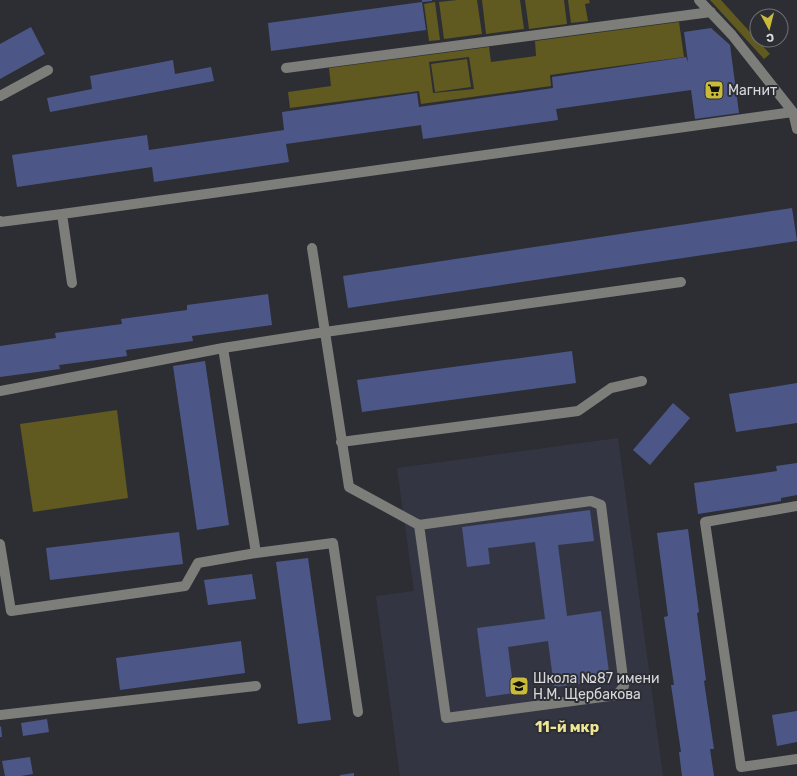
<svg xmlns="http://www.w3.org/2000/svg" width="797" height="776" viewBox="0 0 797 776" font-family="Rubik,sans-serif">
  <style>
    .built { fill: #333642 }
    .green { fill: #605920; fill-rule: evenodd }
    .building { fill: #4c5788 }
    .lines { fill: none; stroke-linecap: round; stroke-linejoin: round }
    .minor { stroke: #7d7d79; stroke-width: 10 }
    .labels { text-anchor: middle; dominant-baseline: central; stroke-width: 4; stroke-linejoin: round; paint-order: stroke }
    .poi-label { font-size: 14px; fill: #d7d8dd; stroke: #2c2e34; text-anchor: start }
    .neighbourhood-label { font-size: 15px; font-weight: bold; fill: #eee596; stroke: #2c2e34 }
  </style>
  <rect width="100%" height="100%" fill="#2c2e34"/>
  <path class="built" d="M618,438L663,776H400L376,596L414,591L397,468Z"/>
  <path class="green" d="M457,0H477L482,34L444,39L439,2Z
    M482,0H520L524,29L486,34Z
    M525,0H564L567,24L529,29Z
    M568,0H589L590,3L585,4L588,21L571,23Z
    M710,0H721L770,54L764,59Z
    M435,2L440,40L429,41L424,4Z
    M679,22L684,57L550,75L551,86L421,104L419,91L290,108L288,92L331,86L329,68L489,47L491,62L536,56L535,41ZM469,57L474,89L433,93L429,62Z
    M467,59L471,87L435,92L431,64Z
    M117,410L128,498L33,512L20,424Z"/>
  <path class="building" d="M422,0H432V1L422,2Z
    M422,2L426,30L271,51L268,23Z
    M31,27L45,54L0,79V44Z
    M711,28L730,45L739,113L695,119L691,90L556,109L558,120L423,139L421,125L286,144L289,162L154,182L152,167L17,187L12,155L147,135L149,150L284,130L282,112L417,93L419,107L553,88L552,77L686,57L688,62L684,32Z
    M173,60L175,74L211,67L214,81L50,112L47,98L92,89L90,76Z
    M792,208L797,241L348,308L343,276Z
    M268,294L272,325L192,336L193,341L126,350L127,356L59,365L60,369L0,377V346L56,338L55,333L122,324L121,319L187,310V305Z
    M572,351L576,383L362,412L357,380Z
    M205,361L229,525L197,530L173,366Z
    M797,383V423L736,432L729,394Z
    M673,403L690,418L650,465L633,450Z
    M797,463V495L781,498V501L698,514L694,483L777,471L776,466Z
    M590,510L594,541L558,545L567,616L601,611L610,680L554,687L548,641L508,647L514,693L486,697L477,628L545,619L535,542L488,548L490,564L467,567L462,527Z
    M688,529L699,612L697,613L706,680L704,681L714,749H710L714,776H682L679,752H681L671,685H674L664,617L668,616L657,533Z
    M179,532L183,564L50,580L46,548Z
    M308,558L331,720L298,724L276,562Z
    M252,574L256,599L208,605L204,580Z
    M241,641L245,673L120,690L116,658Z
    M797,711V742L777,746L772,715Z
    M47,719L49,732L23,736L21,723Z
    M1,726L2,737H0V727Z
    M30,757L33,774L21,776H5L2,761Z
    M354,773V776H340V775Z"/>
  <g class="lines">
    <path class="minor" d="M699,0L732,35L793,112L797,129
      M286,68L711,12
      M0,96L48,70
      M62,214L72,283
      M0,221V222L62,214L793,112
      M312,248L349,487L419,525L591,501L601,505L624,686L617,695L446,718L419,525
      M0,391L223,348
      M341,442L578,411L611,388L642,381
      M797,506L705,522L741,767L797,759
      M0,544L11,611L185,586L198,563L256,553L333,543L358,712
      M256,553L223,348L325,332L681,282
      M0,715L256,686"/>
  </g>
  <defs>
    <symbol id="supermarket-square" viewBox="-11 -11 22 22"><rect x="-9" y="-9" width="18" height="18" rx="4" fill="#c9ba3a" stroke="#2c2e34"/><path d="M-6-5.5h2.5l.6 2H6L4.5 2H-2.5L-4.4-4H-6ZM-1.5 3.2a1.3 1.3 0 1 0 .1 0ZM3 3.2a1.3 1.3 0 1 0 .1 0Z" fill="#111"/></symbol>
    <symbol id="school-square" viewBox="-11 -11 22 22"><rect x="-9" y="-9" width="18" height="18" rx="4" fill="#c9ba3a" stroke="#2c2e34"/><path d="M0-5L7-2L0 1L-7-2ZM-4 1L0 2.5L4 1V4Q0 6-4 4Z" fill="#111"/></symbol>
  </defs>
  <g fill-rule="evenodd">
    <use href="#supermarket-square" x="703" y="79" width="22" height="22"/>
    <use href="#school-square" x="508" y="675" width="22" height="22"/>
  </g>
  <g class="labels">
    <g class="poi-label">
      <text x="728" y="90">Магнит</text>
      <text x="533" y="678">Школа №87 имени<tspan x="533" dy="16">Н.М. Щербакова</tspan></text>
    </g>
    <g class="neighbourhood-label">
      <text x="567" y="727">11-й мкр</text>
    </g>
  </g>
  <g transform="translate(769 28) rotate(173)"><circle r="19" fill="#2c2e34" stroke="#707278"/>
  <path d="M0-3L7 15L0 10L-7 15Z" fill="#c9ba3a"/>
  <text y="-6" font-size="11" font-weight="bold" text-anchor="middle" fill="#d7d8dd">С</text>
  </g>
</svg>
